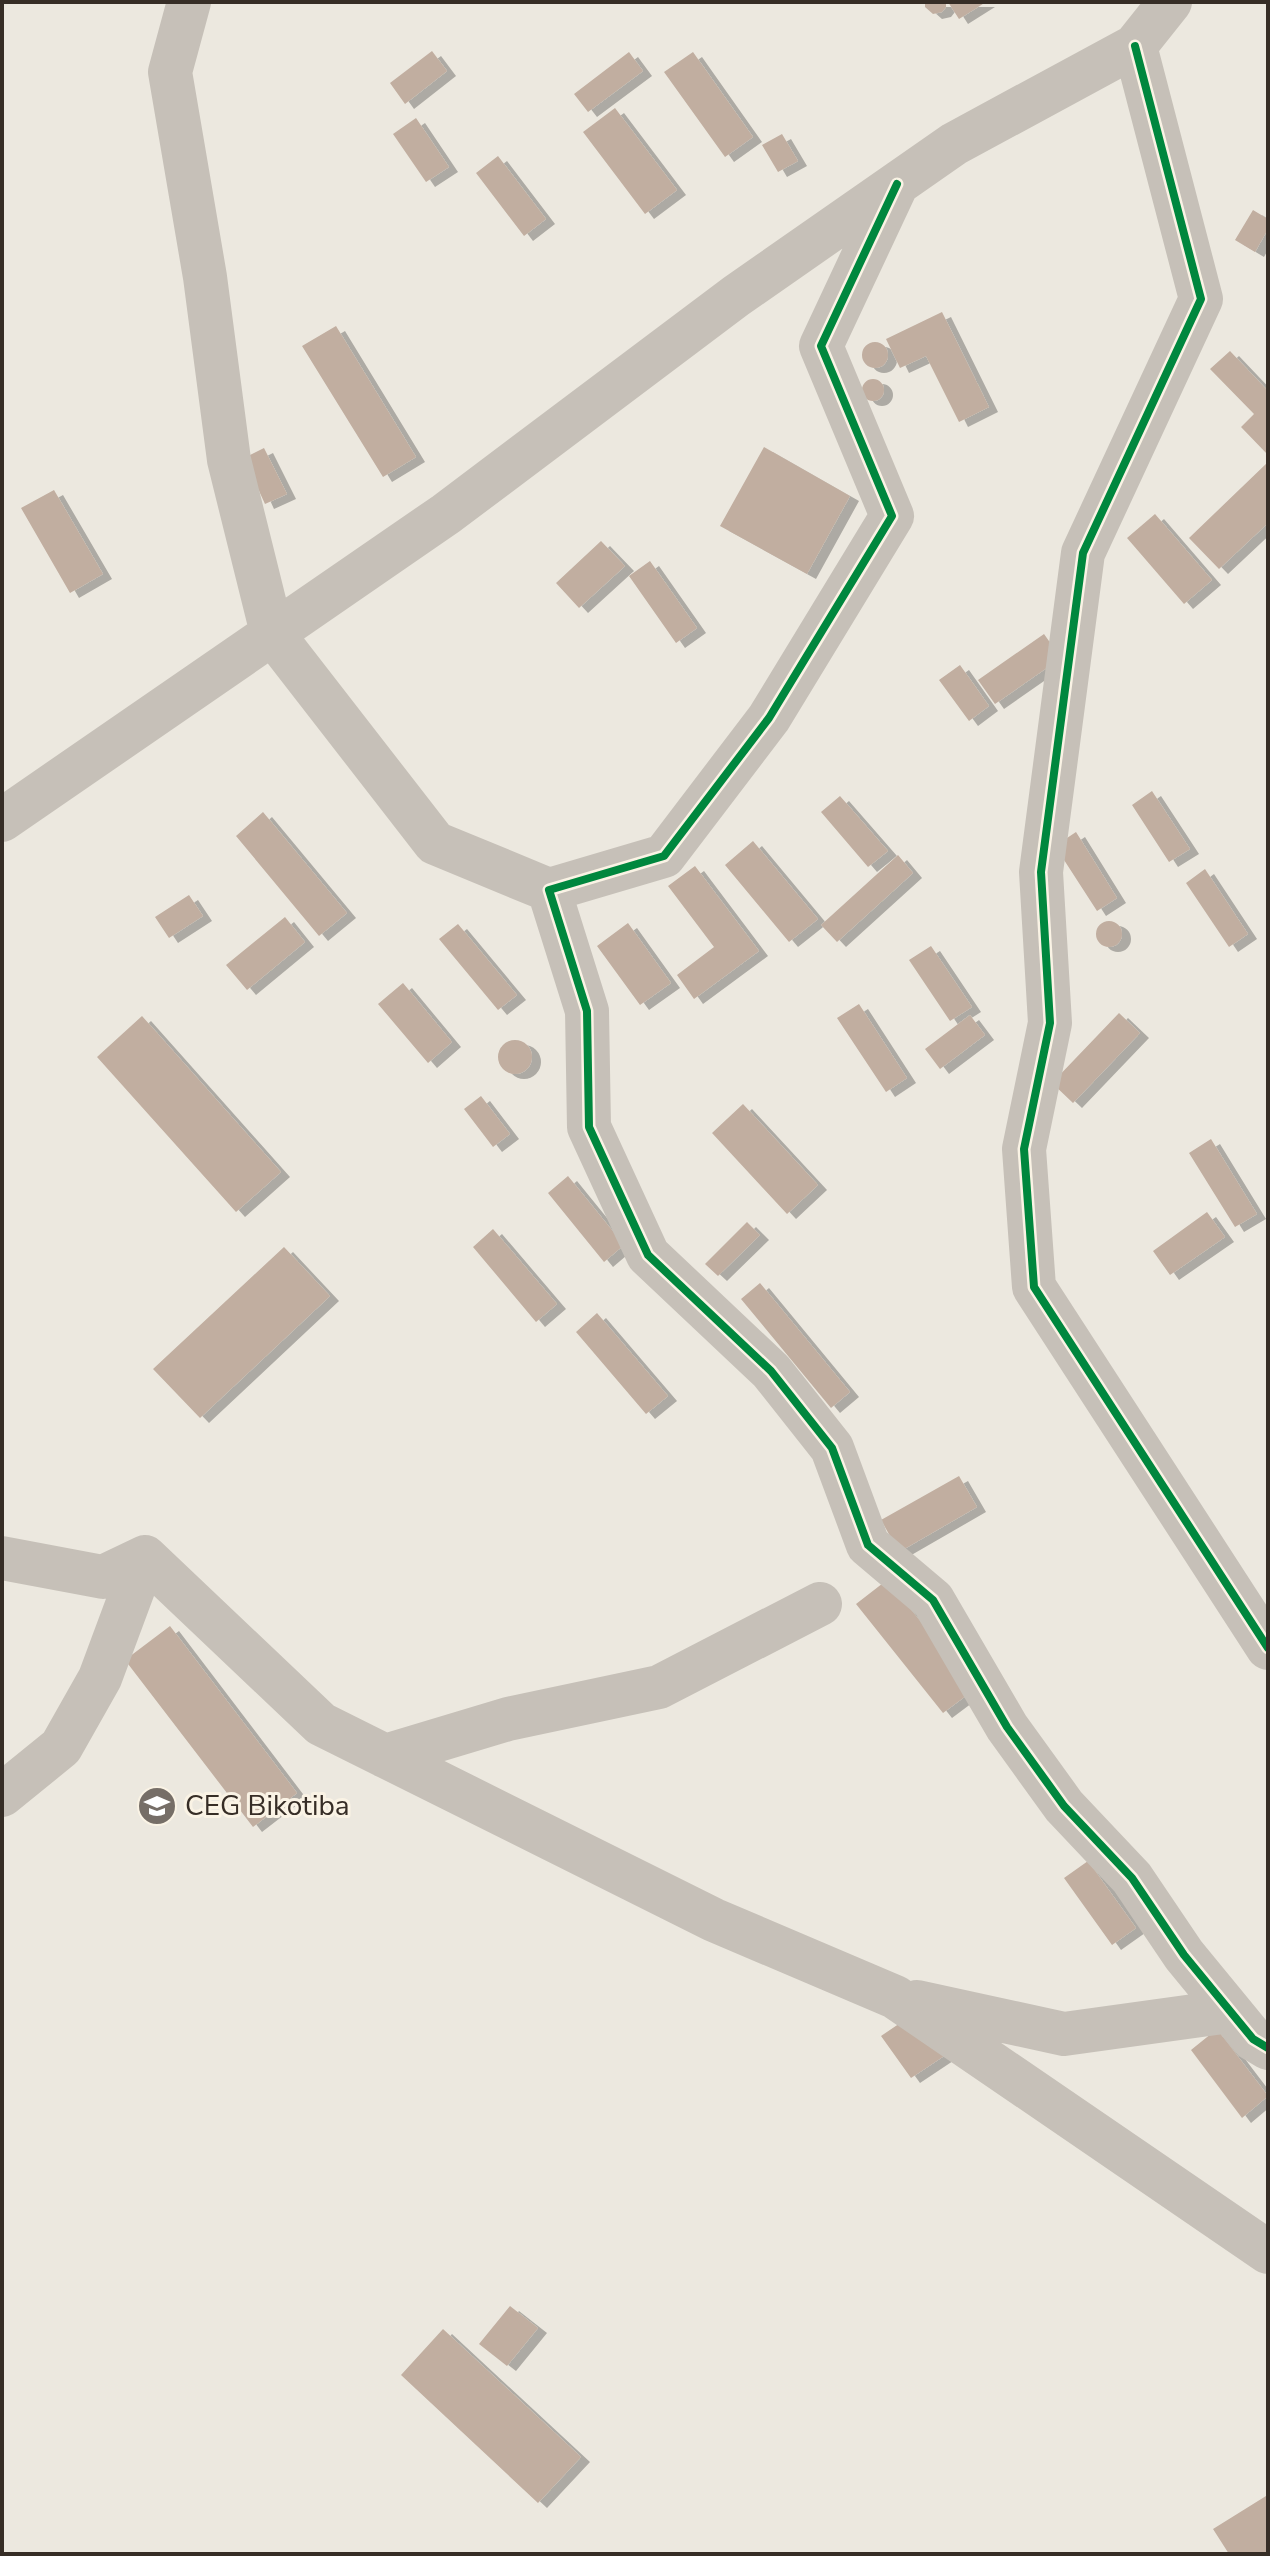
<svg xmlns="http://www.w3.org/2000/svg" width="1270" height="2556" viewBox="0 0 1270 2556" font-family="'Nunito Sans',sans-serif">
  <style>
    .building { fill: #c1aea0; filter: url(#shadow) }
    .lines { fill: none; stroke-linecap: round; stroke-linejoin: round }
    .street { stroke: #c6c0b8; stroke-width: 44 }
    .cycleway-casing { stroke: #faf3e5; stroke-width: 13 }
    .cycleway { stroke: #00873e; stroke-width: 8 }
    .labels { text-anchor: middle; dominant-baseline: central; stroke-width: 6; stroke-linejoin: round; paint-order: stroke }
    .poi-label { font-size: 28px; fill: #362d26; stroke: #faf3e5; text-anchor: start }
  </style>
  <defs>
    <filter id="shadow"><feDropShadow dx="9" dy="5" stdDeviation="0" flood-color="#0004"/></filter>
  </defs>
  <rect width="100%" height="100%" fill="#ece8df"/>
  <path class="building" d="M925,2H946V7L942,12L933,14L925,7Z
    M948,2H986L959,19Z
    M432,51L447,71L405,104L390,83Z
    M629,52L643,71L588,112L574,94Z
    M693,52L753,137L725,157L664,72Z
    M615,108L677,190L645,214L583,132Z
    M416,118L449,167L426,182L393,134Z
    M782,134L798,161L778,172L762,145Z
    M498,156L546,219L524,236L476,173Z
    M1253,210L1268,219V229L1255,252L1235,240Z
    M942,312L989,407L959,422L926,356L900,368L886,339Z
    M336,326L416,457L383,477L302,346Z
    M862 355a13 13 0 1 1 26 0a13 13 0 1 1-26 0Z
    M1230,351L1268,391V455L1241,427L1254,414L1210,369Z
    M862 390a11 11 0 1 1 22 0a11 11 0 1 1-22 0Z
    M764,447L850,496L807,574L720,526Z
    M264,448L287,494L265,504L244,458Z
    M1268,462V523L1219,569L1189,538Z
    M54,490L103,574L70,593L21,508Z
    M1155,514L1212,580L1184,604L1127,538Z
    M601,541L625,566L579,608L556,583Z
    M650,561L697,628L676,643L629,576Z
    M1044,634L1061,658L995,704L978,680Z
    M960,665L989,706L969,721L939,680Z
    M1152,791L1190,849L1169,862L1132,805Z
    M840,796L888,851L868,867L821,812Z
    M263,812L347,913L319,936L236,836Z
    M1076,832L1117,898L1097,911L1055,846Z
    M753,841L818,919L789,942L725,865Z
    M898,855L913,873L837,942L821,925Z
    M695,866L759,951L694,999L677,975L714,947L668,886Z
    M1205,869L1248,934L1229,947L1186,883Z
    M189,895L203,916L169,938L155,917Z
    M285,917L305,942L247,990L226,965Z
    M1096 934a13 13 0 1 1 26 0a13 13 0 1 1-26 0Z
    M628,923L671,983L640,1005L597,946Z
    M458,924L517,995L498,1010L439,939Z
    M931,946L972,1007L950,1021L909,960Z
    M403,983L452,1042L428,1063L378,1004Z
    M859,1004L907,1078L886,1092L837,1018Z
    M1119,1013L1140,1033L1073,1103L1052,1083Z
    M970,1015L985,1035L940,1069L925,1049Z
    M142,1016L281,1172L236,1212L97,1057Z
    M498 1057a17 17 0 1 1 34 0a17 17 0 1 1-34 0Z
    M481,1096L510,1134L493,1147L464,1109Z
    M743,1104L818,1185L787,1214L712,1133Z
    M1211,1139L1257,1214L1235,1227L1189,1153Z
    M568,1176L624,1245L604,1262L548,1193Z
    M1207,1212L1225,1237L1170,1275L1153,1251Z
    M747,1222L760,1235L718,1276L705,1264Z
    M493,1229L557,1304L536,1322L473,1247Z
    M284,1247L330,1296L200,1418L153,1369Z
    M760,1283L850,1392L831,1408L741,1299Z
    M597,1313L668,1396L646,1414L576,1332Z
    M959,1476L977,1507L899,1552L881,1520Z
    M887,1580L975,1689L943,1713L856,1604Z
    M170,1626L297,1793L253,1827L125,1660Z
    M1088,1861L1136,1928L1112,1945L1064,1878Z
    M915,2013L944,2056L911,2078L881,2036Z
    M1217,2029L1268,2096L1242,2118L1191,2050Z
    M510,2306L538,2328L507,2366L479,2344Z
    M443,2329L581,2457L538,2503L401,2375Z
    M1266,2496L1268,2554H1229L1213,2529Z"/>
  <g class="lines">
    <path class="street" d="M189,2L170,72L205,277L229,460L272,633L435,843L549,890
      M1135,46L1201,299L1083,553L1041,872L1050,1023L1024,1149L1034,1287L1268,1648
      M897,184L821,346L892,516L769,718L664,856L549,890L587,1011L589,1127L648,1255L771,1371L832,1448L868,1545L933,1600L1007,1727L1064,1806L1132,1878L1184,1955L1253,2039L1268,2048
      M2,820L446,514L736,296L954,144L1135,46L1170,2
      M145,1557L321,1724L714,1920L895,1997L1268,2252
      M2,1558L103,1577L145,1557L100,1678L61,1747L2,1795
      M385,1756L508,1719L659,1687L820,1604
      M917,2002L1064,2034L1230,2011"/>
    <defs>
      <path id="cycleway" d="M1135,46L1201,299L1083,553L1041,872L1050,1023L1024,1149L1034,1287L1268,1648
        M897,184L821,346L892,516L769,718L664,856L549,890L587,1011L589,1127L648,1255L771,1371L832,1448L868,1545L933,1600L1007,1727L1064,1806L1132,1878L1184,1955L1253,2039L1268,2048"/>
    </defs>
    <use href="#cycleway" class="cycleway-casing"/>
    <use href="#cycleway" class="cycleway"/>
  </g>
  <defs>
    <symbol id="school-disc" viewBox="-11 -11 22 22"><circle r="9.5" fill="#766e67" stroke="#faf3e5"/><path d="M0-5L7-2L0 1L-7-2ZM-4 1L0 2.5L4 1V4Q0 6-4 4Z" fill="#fff"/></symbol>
  </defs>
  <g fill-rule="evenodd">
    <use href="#school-disc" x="135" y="1784" width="44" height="44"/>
  </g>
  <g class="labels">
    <g class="poi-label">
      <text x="185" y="1806">CEG Bikotiba</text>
    </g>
  </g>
  <rect width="1270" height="2556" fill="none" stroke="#362d26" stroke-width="8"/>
</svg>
